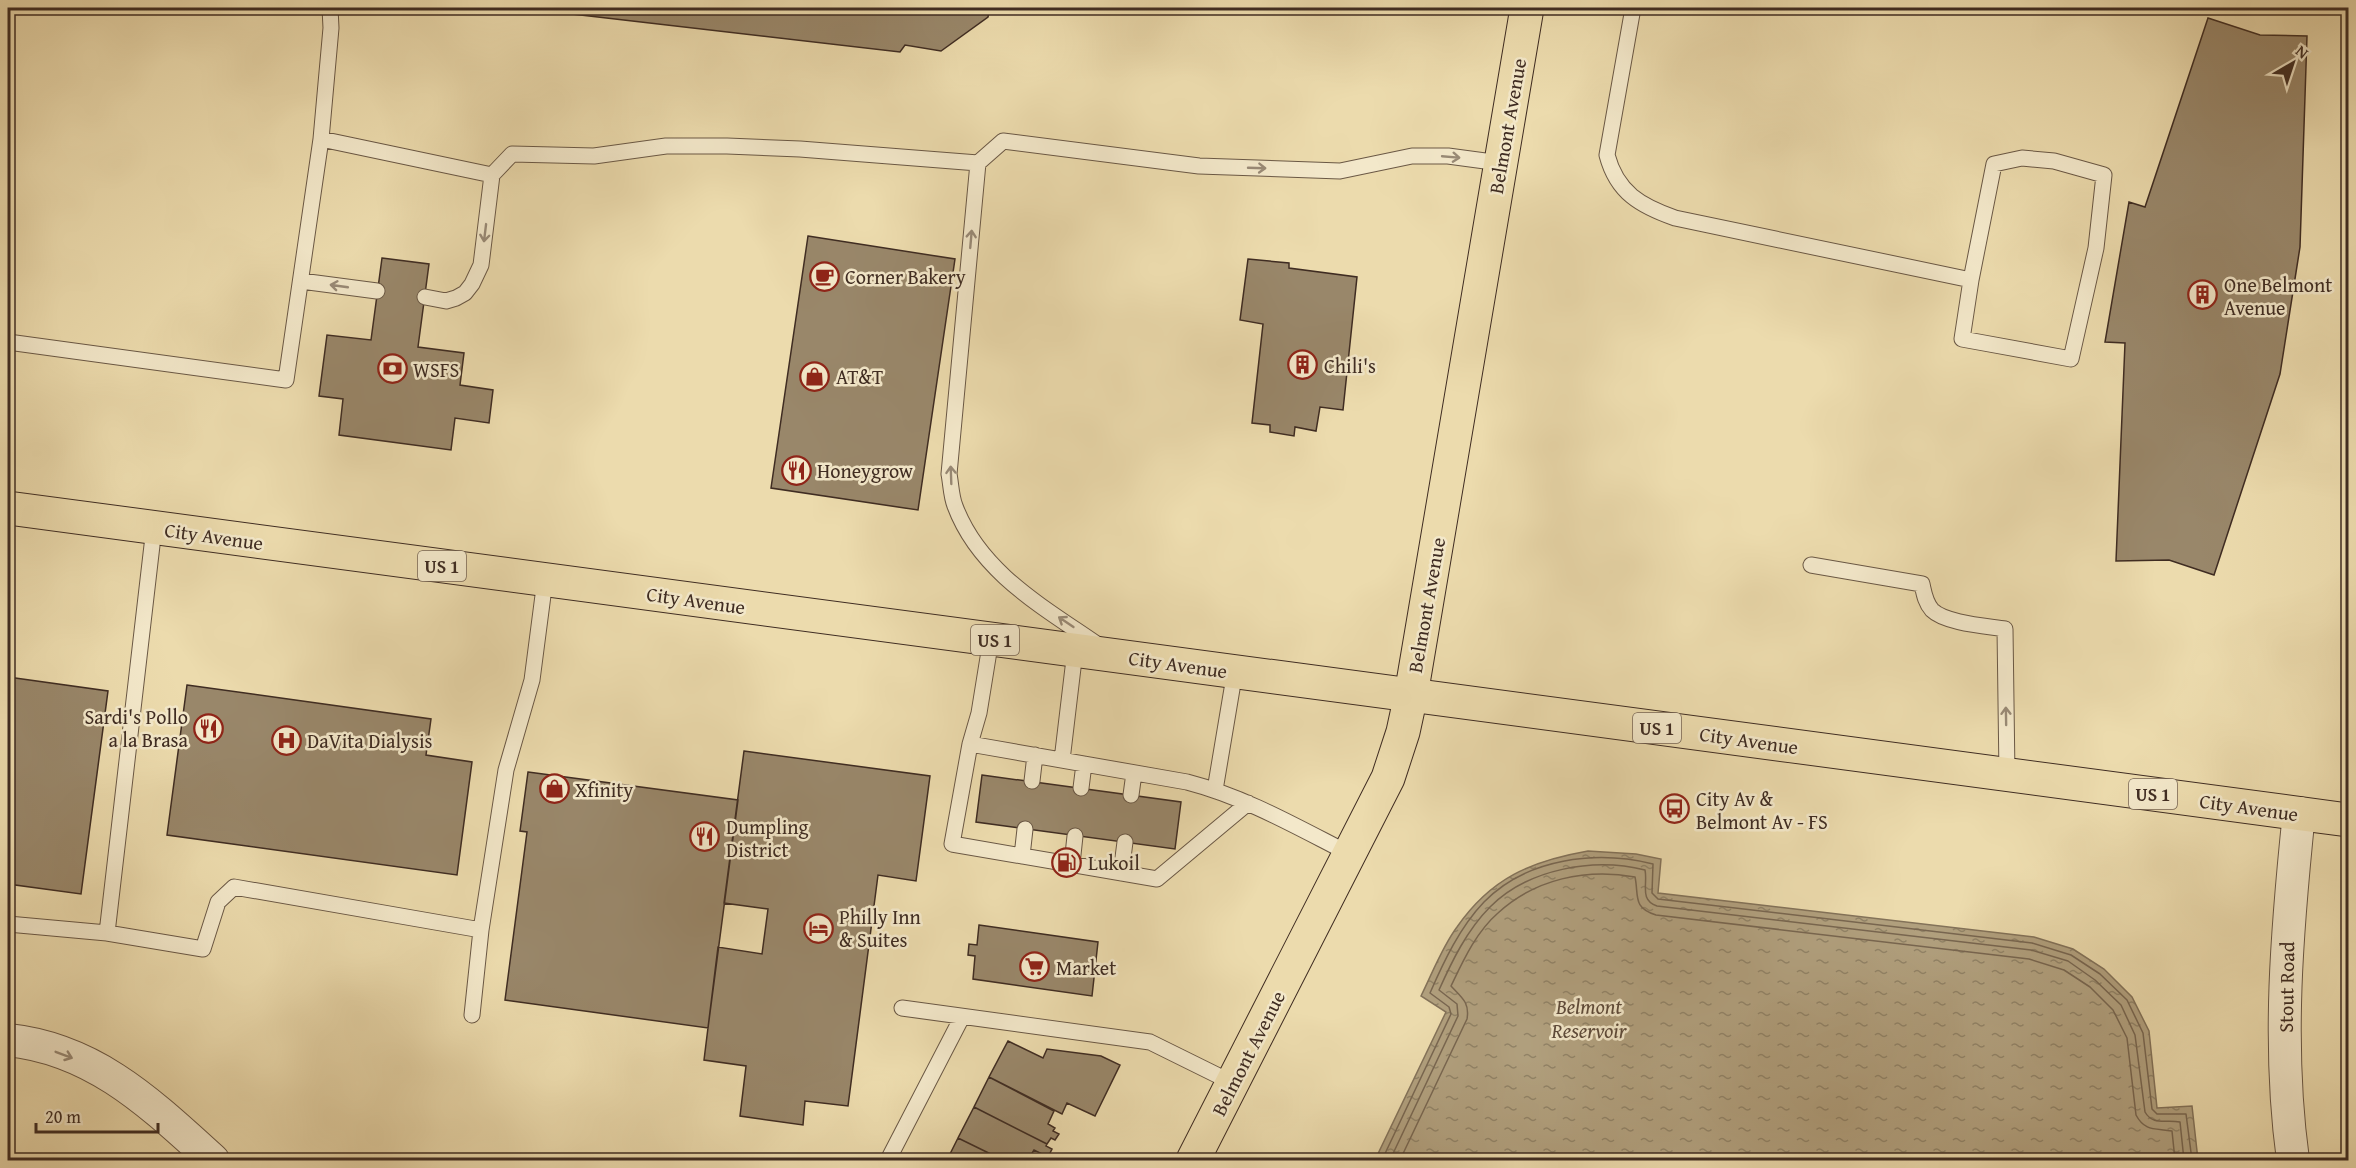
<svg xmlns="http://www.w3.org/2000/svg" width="2356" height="1168" viewBox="0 0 2356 1168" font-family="'Gentium Book Plus',serif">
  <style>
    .water { fill: url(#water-ripples); stroke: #837259; stroke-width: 1.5 }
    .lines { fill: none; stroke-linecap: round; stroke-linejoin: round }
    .shore { stroke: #786650; stroke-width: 1.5 }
    .building { fill: #99876a; stroke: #3f2c22; stroke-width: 1.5 }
    .service-casing { stroke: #6a5845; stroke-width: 17 }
    .minor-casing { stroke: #6a5845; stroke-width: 34 }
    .primary-casing { stroke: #3f2c22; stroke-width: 35 }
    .trunk-casing { stroke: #3f2c22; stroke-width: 35 }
    .service { stroke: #f3e8ca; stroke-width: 15 }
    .minor { stroke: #f3e8ca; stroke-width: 32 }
    .primary { stroke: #ecdbad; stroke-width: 33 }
    .trunk { stroke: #ecdbad; stroke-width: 33 }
    .oneway { stroke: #998a76 }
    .labels { text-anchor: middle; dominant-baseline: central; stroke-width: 5; stroke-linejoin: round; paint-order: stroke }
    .shield { fill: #f3e8ca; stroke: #756454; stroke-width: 1.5 }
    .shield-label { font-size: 18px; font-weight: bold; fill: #3f2c22 }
    .street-label { font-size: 20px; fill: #3f2c22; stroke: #f3e8ca }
    .poi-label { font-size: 20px; fill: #3f2c22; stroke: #f3e8ca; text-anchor: start }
    .water-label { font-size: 21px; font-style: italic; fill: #5c4939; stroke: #f3e8ca }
  </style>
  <defs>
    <pattern id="water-ripples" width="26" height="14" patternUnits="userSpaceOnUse" patternTransform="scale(1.5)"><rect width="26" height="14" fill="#b1a07e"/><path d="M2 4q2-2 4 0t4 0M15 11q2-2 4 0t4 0" fill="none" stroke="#918367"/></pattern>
  </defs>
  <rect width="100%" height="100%" fill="#ecdbad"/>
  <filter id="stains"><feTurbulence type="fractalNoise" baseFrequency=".00333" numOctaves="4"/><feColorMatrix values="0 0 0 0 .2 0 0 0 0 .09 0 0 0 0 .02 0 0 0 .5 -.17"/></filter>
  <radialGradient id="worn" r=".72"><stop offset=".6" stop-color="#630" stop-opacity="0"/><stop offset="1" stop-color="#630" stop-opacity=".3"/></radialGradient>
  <path class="water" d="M1588,851L1636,854L1661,859L1658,893L2034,937L2073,949L2104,969L2132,997L2149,1031L2157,1108L2192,1106L2198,1160H1375L1446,1012L1421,996C1432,974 1442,947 1457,927C1491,878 1531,861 1588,851Z"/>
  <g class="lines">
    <path class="shore" d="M1382,1160L1451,1014L1449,1007L1430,993C1444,961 1460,927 1484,902C1527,858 1596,850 1653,864L1652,893L1658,899L2032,943L2071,955L2100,974L2127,1000L2143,1033L2152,1109L2157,1114H2186L2192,1160
      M1390,1160L1458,1016L1457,1004L1439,990C1452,961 1467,930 1490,907C1528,869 1593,857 1645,870C1648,884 1639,900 1657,906L2031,950L2068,961L2095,980L2121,1005L2135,1035L2145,1112C2153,1126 2166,1119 2180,1122L2184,1160
      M1400,1160L1467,1019C1470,1002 1461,997 1451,986C1463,961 1476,932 1498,913C1535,879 1586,868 1635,877C1639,895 1632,908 1656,915L2029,959L2064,970L2090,987L2113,1010L2127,1038L2136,1115C2145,1132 2156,1128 2172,1131L2175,1160"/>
  </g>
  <path class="building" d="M520,8H990L988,17L941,51L905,45L900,52Z
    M2208,18L2260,35L2307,36L2300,247L2280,374L2214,575L2169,560L2116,561L2125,343L2105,342L2129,202L2145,207Z
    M808,236L955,259L918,510L771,488Z
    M382,258L429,264L418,347L464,353L460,385L493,390L489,423L455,418L451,450L339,435L343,399L319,396L327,335L371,340Z
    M1248,259L1289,263V268L1357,277L1343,410L1320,407L1316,431L1295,427L1294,436L1270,432V425L1252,423L1263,324L1240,320Z
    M8,677L108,691L81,894L8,884Z
    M187,685L431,719L426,755L472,762L457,875L167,835Z
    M744,751L930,776L916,881L878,875L848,1106L805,1101L803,1125L740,1116L746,1066L704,1060L718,947L762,954L768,909L724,903Z
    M528,772L738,800L708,1028L505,1000L527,832L520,831Z
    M982,775L1181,802L1175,849L976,822Z
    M979,925L1098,942L1092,996L973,979L975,956L968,955L969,944L977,945Z
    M1008,1041L1043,1058L1047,1049L1101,1056L1120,1065L1095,1116L1067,1103L1062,1114L989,1077Z
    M989,1077L1054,1111L1048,1124L1055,1128L1053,1131L1059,1134L1055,1140L1051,1138L1047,1144L974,1107Z
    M974,1107L1047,1144L1046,1146L1052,1149L1048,1157L1034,1150L1028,1160H1003L958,1138Z
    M958,1138L1003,1160H947Z"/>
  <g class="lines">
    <defs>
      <path id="service" d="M1633,8L1607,155C1617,193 1641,206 1675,218L1971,280
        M321,139L492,175
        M2022,158L2054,161L2104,175L2096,248L2071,359L1962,339L1971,280L1994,164Z
        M301,281L377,291
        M425,297L446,301L456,298L465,293L472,284L481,265L492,175L512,154L594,156L666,146H727L800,149L978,163
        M8,342L286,380L321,139L331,28L330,8
        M154,528L107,933L203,949L218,902L234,887L481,930
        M1811,565L1922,584C1924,593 1925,602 1932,610C1945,623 1986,626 2005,629L2007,775
        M991,639L979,713L970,744L1187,782C1245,797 1297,827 1350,854
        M1101,647C1045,608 980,573 955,506C951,496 951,484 949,474L978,163L1003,141L1199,166L1340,171L1412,156H1448L1500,163
        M970,744L952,844L1157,879L1248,803
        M1062,760L1075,651
        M1032,781L1035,755
        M1081,788L1084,764
        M1215,790L1235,671
        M1131,795L1134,773
        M1022,856L1025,829
        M1072,864L1075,836
        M1121,873L1125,842
        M8,924L107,933
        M902,1008L1150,1042L1233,1083
        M472,1015L481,930L506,770L532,680L545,580
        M888,1160L962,1017"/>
      <path id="minor" d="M8,1040C95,1049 151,1104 213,1160
        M2293,1160C2277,1045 2287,929 2299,813"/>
      <path id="primary" d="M1193,1160L1388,778L1403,732L1411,695L1527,8"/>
      <path id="trunk" d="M8,508L2348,820"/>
    </defs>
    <use href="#service" class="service-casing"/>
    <use href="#minor" class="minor-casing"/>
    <use href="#primary" class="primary-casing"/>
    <use href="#trunk" class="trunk-casing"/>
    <use href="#service" class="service"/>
    <use href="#minor" class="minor"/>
    <use href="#primary" class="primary"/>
    <use href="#trunk" class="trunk"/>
  </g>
  <defs><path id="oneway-shaft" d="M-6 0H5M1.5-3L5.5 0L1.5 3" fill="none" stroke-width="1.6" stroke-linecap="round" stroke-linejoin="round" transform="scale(1.5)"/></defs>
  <g class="oneway">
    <use href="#oneway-shaft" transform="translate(1451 157) rotate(5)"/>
    <use href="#oneway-shaft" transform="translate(1257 168) rotate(2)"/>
    <use href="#oneway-shaft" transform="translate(485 233) rotate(97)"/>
    <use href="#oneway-shaft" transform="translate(971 239) rotate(-85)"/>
    <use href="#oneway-shaft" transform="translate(339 286) rotate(-172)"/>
    <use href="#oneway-shaft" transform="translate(951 475) rotate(-92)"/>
    <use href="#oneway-shaft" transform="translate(1066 622) rotate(-146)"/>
    <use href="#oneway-shaft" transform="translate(2006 716) rotate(-91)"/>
    <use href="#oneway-shaft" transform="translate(64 1055) rotate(21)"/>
  </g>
  <defs>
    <symbol id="cafe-ring" viewBox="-11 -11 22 22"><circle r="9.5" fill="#f3e8ca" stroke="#8f2418" stroke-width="1.5"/><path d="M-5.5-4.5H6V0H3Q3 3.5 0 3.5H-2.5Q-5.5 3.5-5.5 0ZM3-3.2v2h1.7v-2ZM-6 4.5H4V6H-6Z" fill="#8f2418"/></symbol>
    <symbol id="building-ring" viewBox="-11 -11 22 22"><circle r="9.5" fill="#f3e8ca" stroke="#8f2418" stroke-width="1.5"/><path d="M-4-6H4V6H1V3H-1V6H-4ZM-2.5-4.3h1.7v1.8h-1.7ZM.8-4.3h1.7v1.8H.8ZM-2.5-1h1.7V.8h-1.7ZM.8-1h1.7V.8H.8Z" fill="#8f2418"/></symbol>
    <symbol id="bank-ring" viewBox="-11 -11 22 22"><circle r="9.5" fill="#f3e8ca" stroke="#8f2418" stroke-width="1.5"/><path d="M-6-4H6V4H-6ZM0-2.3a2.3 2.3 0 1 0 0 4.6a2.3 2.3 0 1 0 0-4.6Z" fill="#8f2418"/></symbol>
    <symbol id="shop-ring" viewBox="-11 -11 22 22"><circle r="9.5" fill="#f3e8ca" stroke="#8f2418" stroke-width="1.5"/><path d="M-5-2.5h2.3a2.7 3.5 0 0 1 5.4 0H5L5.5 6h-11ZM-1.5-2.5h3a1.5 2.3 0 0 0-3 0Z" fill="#8f2418"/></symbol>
    <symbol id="restaurant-ring" viewBox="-11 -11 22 22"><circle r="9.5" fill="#f3e8ca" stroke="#8f2418" stroke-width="1.5"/><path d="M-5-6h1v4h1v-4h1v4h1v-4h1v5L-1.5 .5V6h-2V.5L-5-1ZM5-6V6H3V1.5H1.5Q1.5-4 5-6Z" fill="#8f2418"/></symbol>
    <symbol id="hospital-ring" viewBox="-11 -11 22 22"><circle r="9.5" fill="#f3e8ca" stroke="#8f2418" stroke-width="1.5"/><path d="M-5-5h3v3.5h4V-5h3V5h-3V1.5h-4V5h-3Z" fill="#8f2418"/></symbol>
    <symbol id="bus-ring" viewBox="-11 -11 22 22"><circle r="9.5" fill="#f3e8ca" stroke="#8f2418" stroke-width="1.5"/><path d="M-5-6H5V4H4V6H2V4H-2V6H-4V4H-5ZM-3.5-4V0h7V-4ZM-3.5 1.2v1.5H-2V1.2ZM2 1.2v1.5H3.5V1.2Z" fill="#8f2418"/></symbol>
    <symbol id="fuel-ring" viewBox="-11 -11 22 22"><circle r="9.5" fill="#f3e8ca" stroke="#8f2418" stroke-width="1.5"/><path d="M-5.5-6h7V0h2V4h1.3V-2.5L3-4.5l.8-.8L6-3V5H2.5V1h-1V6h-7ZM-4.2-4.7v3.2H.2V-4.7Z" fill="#8f2418"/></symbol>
    <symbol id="hotel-ring" viewBox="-11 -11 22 22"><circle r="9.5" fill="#f3e8ca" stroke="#8f2418" stroke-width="1.5"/><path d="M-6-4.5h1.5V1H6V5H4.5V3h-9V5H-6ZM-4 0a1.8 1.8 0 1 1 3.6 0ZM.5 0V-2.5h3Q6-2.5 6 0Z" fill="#8f2418"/></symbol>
    <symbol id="supermarket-ring" viewBox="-11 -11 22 22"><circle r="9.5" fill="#f3e8ca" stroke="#8f2418" stroke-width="1.5"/><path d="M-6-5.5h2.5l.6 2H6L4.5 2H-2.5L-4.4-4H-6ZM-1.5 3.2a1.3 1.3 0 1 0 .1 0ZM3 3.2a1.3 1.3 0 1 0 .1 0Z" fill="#8f2418"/></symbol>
  </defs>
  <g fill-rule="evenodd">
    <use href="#cafe-ring" x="808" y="260" width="33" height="33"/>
    <use href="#building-ring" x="2186" y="278" width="33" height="33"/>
    <use href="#building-ring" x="1286" y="348" width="33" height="33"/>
    <use href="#bank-ring" x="376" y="352" width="33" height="33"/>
    <use href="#shop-ring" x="798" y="360" width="33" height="33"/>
    <use href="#restaurant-ring" x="780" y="454" width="33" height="33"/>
    <use href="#restaurant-ring" x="192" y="712" width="33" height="33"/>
    <use href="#hospital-ring" x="270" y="724" width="33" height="33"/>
    <use href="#shop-ring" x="538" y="772" width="33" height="33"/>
    <use href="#bus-ring" x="1658" y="792" width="33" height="33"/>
    <use href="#restaurant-ring" x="688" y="820" width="33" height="33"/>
    <use href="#fuel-ring" x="1050" y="846" width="33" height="33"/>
    <use href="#hotel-ring" x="802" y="912" width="33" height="33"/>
    <use href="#supermarket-ring" x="1018" y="950" width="33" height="33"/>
  </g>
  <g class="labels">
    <g class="shield">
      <rect x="418" y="551" width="48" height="30" rx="4.5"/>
      <rect x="971" y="625" width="48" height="30" rx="4.5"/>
      <rect x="1633" y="713" width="48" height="30" rx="4.5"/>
      <rect x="2129" y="779" width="48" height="30" rx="4.5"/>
    </g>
    <g class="shield-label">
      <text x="442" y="566">US 1</text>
      <text x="995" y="640">US 1</text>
      <text x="1657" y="728">US 1</text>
      <text x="2153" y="794">US 1</text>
    </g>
    <g class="street-label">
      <text transform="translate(1507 126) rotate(-80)">Belmont Avenue</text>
      <text transform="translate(214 536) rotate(8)">City Avenue</text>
      <text transform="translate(696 600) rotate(8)">City Avenue</text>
      <text transform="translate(1426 605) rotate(-80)">Belmont Avenue</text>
      <text transform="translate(1178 664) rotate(8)">City Avenue</text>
      <text transform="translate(1749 740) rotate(8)">City Avenue</text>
      <text transform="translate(2249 807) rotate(8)">City Avenue</text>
      <text transform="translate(2286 987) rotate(-89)">Stout Road</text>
      <text transform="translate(1248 1053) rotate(-63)">Belmont Avenue</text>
    </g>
    <g class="poi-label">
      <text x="845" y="276">Corner Bakery</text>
      <text x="2224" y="284">One Belmont<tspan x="2224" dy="23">Avenue</tspan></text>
      <text x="1324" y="365">Chili's</text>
      <text x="413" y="369">WSFS</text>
      <text x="836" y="376">AT&amp;T</text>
      <text x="817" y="470">Honeygrow</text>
      <text x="188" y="716" text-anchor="end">Sardi's Pollo<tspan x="188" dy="23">a la Brasa</tspan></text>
      <text x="307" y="740">DaVita Dialysis</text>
      <text x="575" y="789">Xfinity</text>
      <text x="1696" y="798">City Av &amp;<tspan x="1696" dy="23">Belmont Av - FS</tspan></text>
      <text x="726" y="826">Dumpling<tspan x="726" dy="23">District</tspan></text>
      <text x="1088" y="862">Lukoil</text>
      <text x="839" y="916">Philly Inn<tspan x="839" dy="23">&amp; Suites</tspan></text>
      <text x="1056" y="967">Market</text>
    </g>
    <g class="water-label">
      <text x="1589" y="1006">Belmont<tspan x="1589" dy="24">Reservoir</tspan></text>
    </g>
  </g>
  <rect width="2356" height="1168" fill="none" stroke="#ecdbad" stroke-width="30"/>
  <rect x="9" y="9" width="2338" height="1150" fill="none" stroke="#3f2c22" stroke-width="3"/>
  <rect x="15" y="15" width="2326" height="1138" fill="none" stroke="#3f2c22" stroke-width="1.5"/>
  <g transform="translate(2293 63) rotate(39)" stroke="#f3e8ca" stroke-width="4.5" paint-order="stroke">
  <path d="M0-4.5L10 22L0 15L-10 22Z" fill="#3f2c22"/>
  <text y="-9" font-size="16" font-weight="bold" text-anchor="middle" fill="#3f2c22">N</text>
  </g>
  <path d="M36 1123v9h122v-9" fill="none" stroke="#3f2c22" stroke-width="3"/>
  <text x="45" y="1123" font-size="18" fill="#3f2c22" stroke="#f3e8ca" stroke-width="4.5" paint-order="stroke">20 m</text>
  <rect width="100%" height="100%" filter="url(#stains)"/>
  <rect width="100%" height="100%" fill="url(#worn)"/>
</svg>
